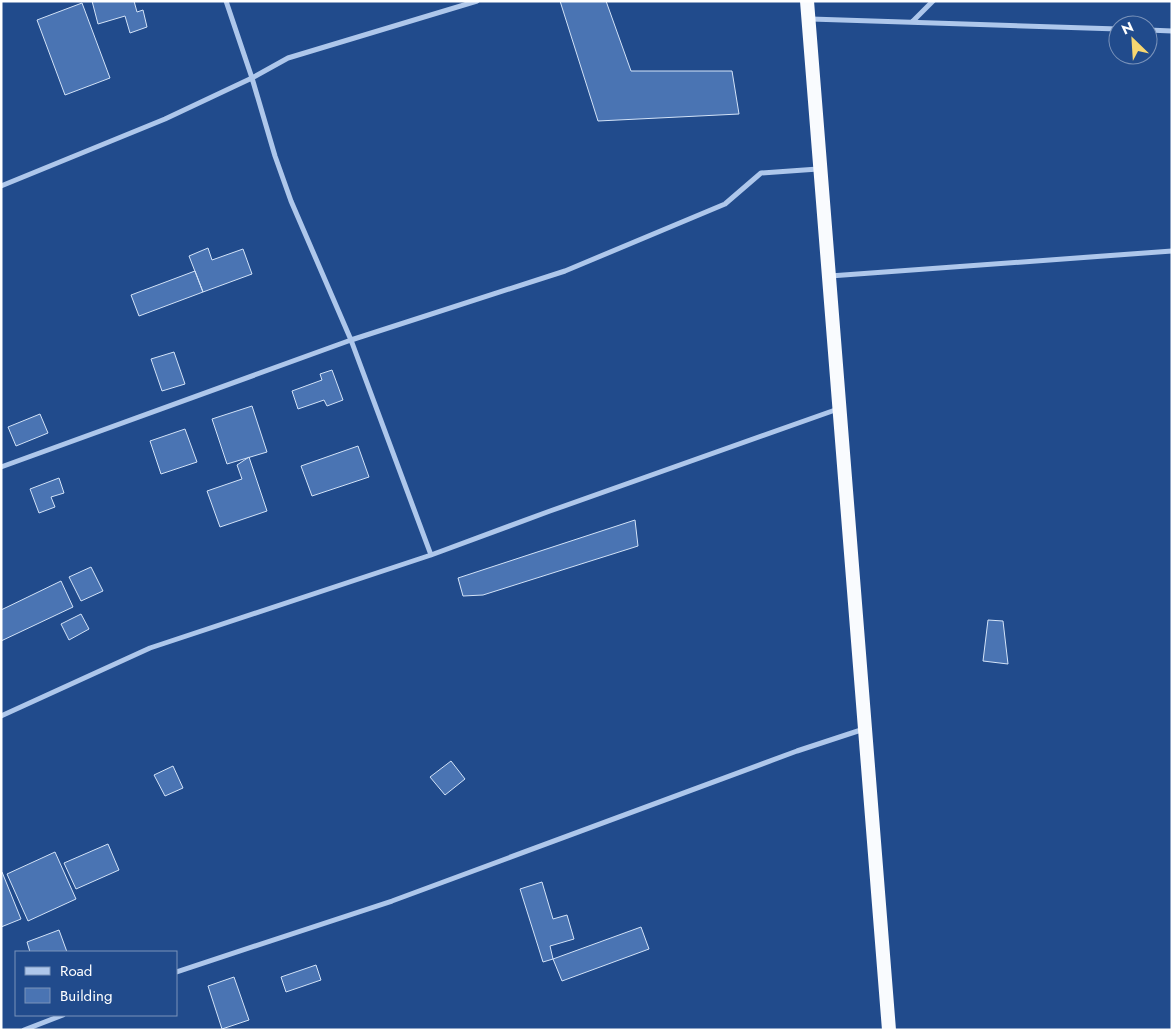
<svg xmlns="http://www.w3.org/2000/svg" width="1173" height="1031" viewBox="0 0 1173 1031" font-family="Jost,sans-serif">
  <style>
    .building { fill: #4a74b3; stroke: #d3e3f8 }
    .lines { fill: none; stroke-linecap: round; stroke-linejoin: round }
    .minor { stroke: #aec7eb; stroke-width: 5 }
    .trunk { stroke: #f9fbfe; stroke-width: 14 }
  </style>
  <rect width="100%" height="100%" fill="#214b8c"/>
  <path class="building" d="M92,1H134L137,12L143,10L147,27L130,33L125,16L98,24Z
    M560,1H606L631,71H732L739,114L598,121Z
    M82,3L110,78L65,95L37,20Z
    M208,248L212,260L243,249L252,274L203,292L189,256Z
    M195,271L203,292L139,316L131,295Z
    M174,352L185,384L162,391L151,359Z
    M332,370L343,400L327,406L324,400L298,409L292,391L322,380L320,374Z
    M252,406L267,452L227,464L212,419Z
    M40,414L48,433L16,446L8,427Z
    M185,429L197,462L161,474L150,441Z
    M358,446L369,477L312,496L301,466Z
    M249,457L267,511L220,527L207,491L242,479L237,465Z
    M59,478L64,493L51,497L55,507L39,513L30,489Z
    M635,520L638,546L483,595L463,596L458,578Z
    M91,567L103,591L81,601L69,577Z
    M61,581L73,607L1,641V610Z
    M81,614L89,629L69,640L61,624Z
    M988,620L1003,621L1008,664L983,661Z
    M451,761L465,779L445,795L430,777Z
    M173,766L183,788L165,796L154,775Z
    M108,844L119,870L76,889L64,863Z
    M55,852L76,899L28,921L7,874Z
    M2,872L21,919L1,927V872Z
    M542,882L553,919L567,915L574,939L550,946L553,959L543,962L520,889Z
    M641,927L649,949L562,981L553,959Z
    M59,930L67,952H30L27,942Z
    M316,965L321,980L286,992L281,977Z
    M234,977L249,1020L222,1029L208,986Z"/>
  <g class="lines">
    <path class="minor" d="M226,1L252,78L275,156L291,201L351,340L431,555
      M811,19L1118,29
      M912,22L933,1
      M1148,30L1172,31
      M1,186L165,119L252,78L288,58L477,1
      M830,276L1172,251
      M1,467L351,340L565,271L725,204L761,173L818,169
      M1,716L150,648L431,555L550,511L838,409
      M176,972L392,901L797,751L864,729
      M24,1030L63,1015"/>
    <path class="trunk" d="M807,1L889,1030"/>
  </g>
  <rect width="1173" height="1031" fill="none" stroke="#ffffff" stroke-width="5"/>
  <rect x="15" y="951" width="162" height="65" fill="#214b8c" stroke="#7a93ba"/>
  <rect x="25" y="967" width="25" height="8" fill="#aec7eb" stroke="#7a93ba"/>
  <text x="60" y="976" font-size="15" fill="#ffffff">Road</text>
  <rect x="25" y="988" width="25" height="15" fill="#4a74b3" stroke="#7a93ba"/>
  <text x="60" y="1001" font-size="15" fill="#ffffff">Building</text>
  <g transform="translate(1133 40) rotate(335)"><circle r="24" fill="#214b8c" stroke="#7a93ba"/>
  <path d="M0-4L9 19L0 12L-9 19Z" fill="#f8d770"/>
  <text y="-8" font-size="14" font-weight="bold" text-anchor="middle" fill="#ffffff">N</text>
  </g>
</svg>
